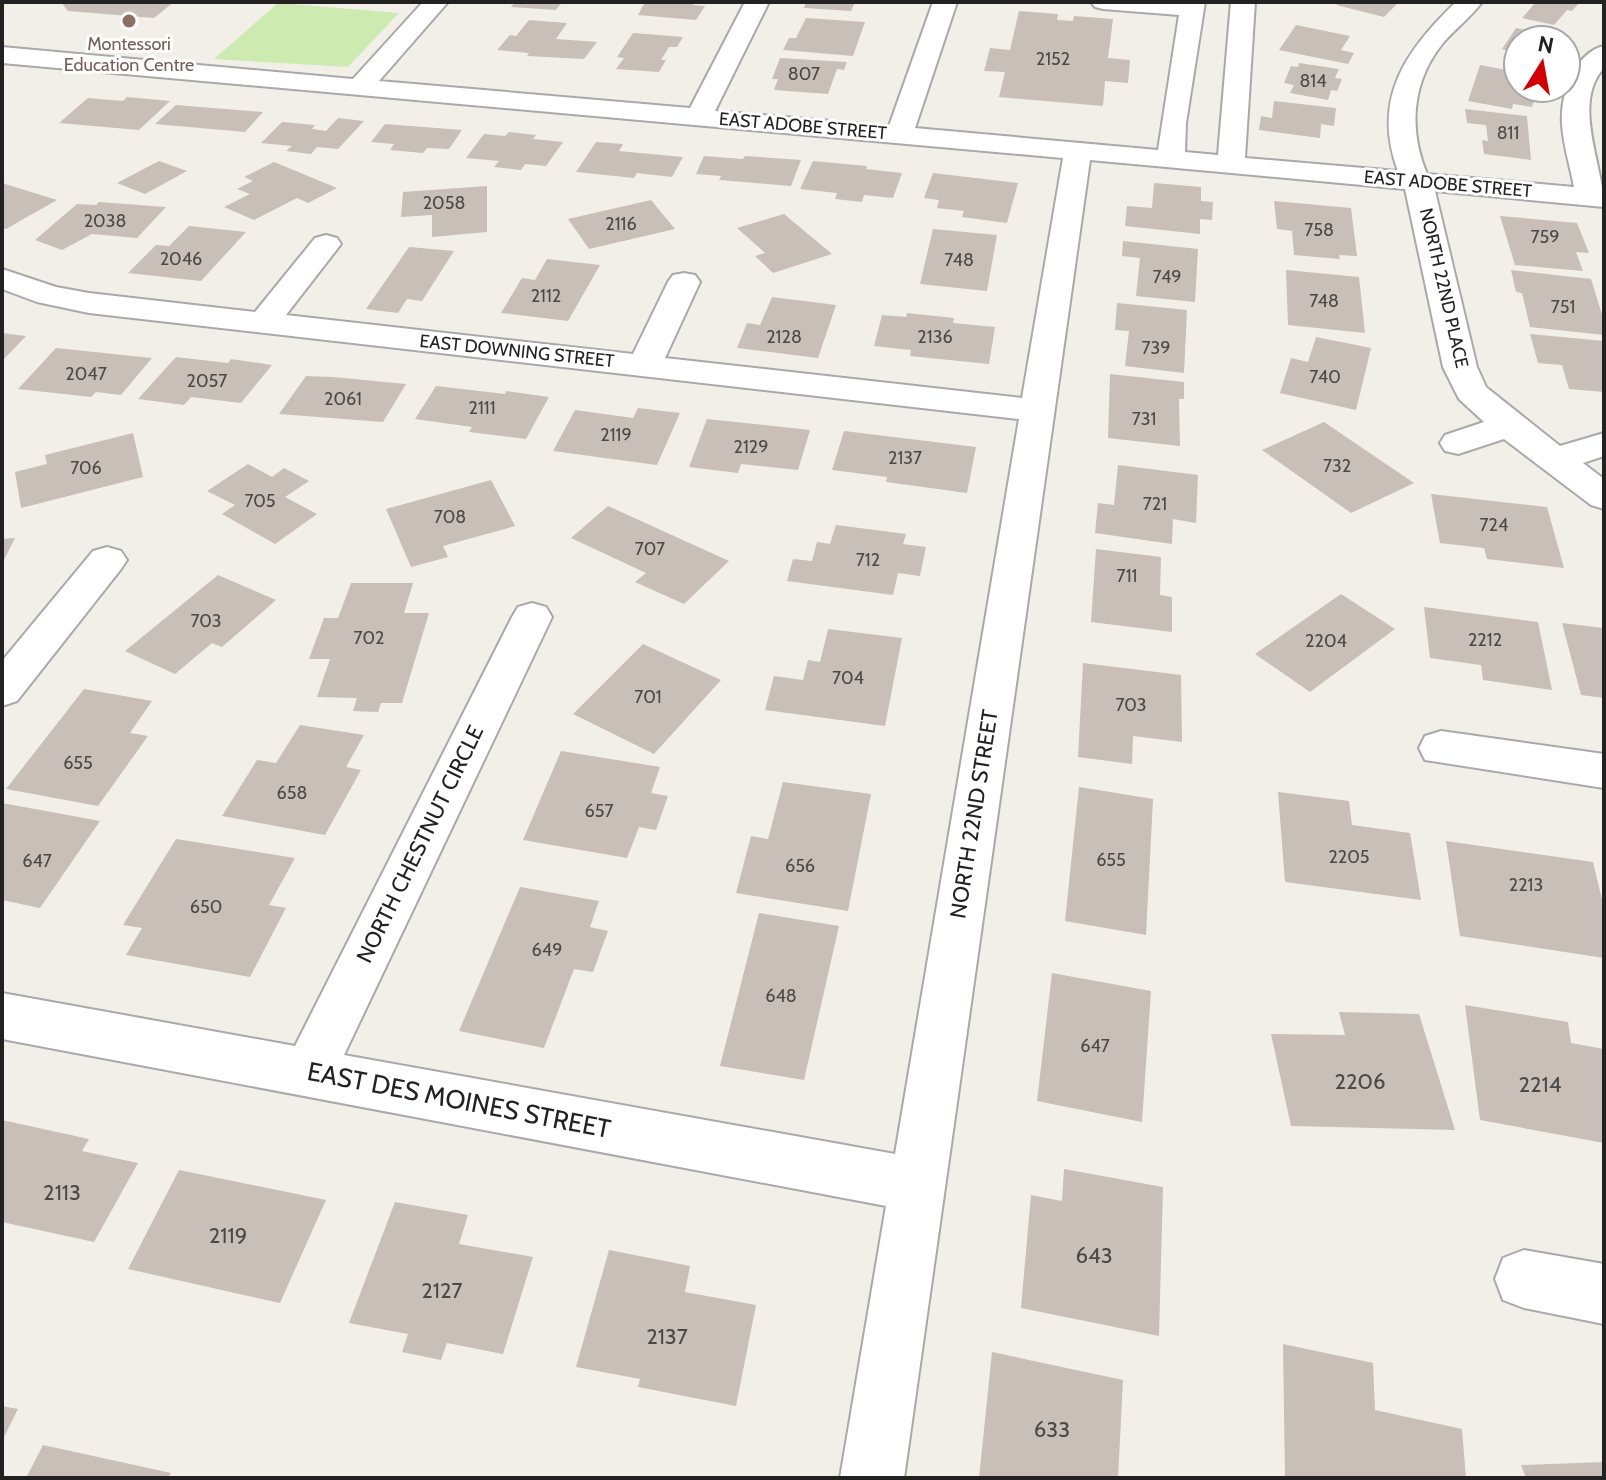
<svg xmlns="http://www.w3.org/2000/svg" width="1606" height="1480" viewBox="0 0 1606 1480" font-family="Cabin,sans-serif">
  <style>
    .grass { fill: #cdebb0 }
    .building { fill: #c7bfb8 }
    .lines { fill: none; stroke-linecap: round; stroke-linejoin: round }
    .minor-casing { stroke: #a9a9a9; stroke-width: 4 }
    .minor { fill: #fff; fill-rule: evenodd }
    .education-dot { fill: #8d6e63; stroke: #fff; stroke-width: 3 }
    .labels { text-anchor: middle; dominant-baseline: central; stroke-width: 6; stroke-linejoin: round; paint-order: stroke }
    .far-education-label { font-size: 18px; fill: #785e54; stroke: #fff }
    .number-label { font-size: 18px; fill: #4b4948 }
    .far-street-label { font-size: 18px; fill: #222; stroke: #fff }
    .street-label { font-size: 22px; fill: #222; stroke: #fff }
    .near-number-label { font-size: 22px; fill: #4b4948 }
    .near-street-label { font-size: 26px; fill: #222; stroke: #fff }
  </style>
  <rect width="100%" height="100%" fill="#f2efe9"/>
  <path class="grass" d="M278,3L399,13L348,67L214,59Z"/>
  <path class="building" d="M61,2H174L154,18L68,11Z
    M515,2H562L556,10L511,7Z
    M645,2H695L693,5L705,6L696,20L638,15Z
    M806,2H855L851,11L804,8Z
    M1340,2H1399L1384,17L1336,5Z
    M1536,2H1580L1572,11L1567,10L1554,25L1522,18Z
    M1019,11L1058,14L1057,20L1073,21L1074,16L1113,19L1108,58L1130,60L1128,83L1105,81L1103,106L999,97L1005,72L984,71L990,48L1010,50Z
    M806,18L865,22L853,56L783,50L789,38H796Z
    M529,20L567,23L556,39L597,42L584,59L527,56L529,53L497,50L510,35L516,36Z
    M1296,25L1350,36L1341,50L1354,53L1348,64L1279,50Z
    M1516,28L1570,39L1569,40H1518V63L1506,60L1511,51L1502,49Z
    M633,33L683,37L677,47H669L661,60H666L659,72L616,69L624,58L617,57Z
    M780,58L847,62L844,70L837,69L828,94L774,90L778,79H772Z
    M1299,63L1339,69L1335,78L1342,79L1337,91L1331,90L1328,100L1290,93L1294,85L1284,83L1291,66L1298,67Z
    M1480,65L1518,72V88H1538L1532,107L1513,104L1512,109L1468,101Z
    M127,97L170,101L139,130L59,123L88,98L123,101Z
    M1274,101L1336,108L1334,126L1321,124L1320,138L1259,130L1261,116L1272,118Z
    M176,105L263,112L245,132L155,124Z
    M1465,109L1527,116L1531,160L1484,154L1482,140L1488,141L1486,125L1467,123Z
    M338,118L364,121L338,149L317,147L311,154L286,151L292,146L261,143L282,122L315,125L312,129L326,131Z
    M385,124L462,130L449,149L427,148L423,153L390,150L394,144L371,142Z
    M509,132L536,135L533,139L563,142L546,166L525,164L521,170L494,167L499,161L466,158L484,134L505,136Z
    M596,142L623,144L619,151L683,157L672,177L637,173L634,178L576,172Z
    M704,156L743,159L745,156L801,160L791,186L719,180L721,176L696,174Z
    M159,161L187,171L145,194L117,183Z
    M813,161L867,166L866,169L902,173L893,198L864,195L862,202L835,199L837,193L800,189Z
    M274,162L337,188L308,203L297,198L254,220L224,207L250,194L237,189L253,181L244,177Z
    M933,173L1018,183L1007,223L962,217L964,211L937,208L939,200L924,198Z
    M2,183L57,200L6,229L2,228Z
    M1154,183L1201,187V201L1213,202L1212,220L1200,219V234L1125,226L1127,206L1152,208Z
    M487,186V232L432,237V215L401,217L403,192Z
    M651,200L675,229L589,249L568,219Z
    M1274,201L1351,208L1357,256L1339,255L1340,259L1294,255L1292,231L1277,229Z
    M99,202L166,207L137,238L92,234L62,250L35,240L77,204L96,205Z
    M784,214L832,254L773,273L755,256L765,253L737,228Z
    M1500,216L1577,223L1589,253L1576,252L1583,271L1515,265Z
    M189,226L246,232L201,281L128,273L156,245L169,246Z
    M933,229L997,235L987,291L920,284Z
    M1123,241L1198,249L1195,302L1136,296L1140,258L1122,256Z
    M409,247L454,251L422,301L407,299L398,313L366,309Z
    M547,259L600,265L568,321L501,313L522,278L535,280Z
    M1286,270L1359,277L1365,333L1288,325Z
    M1511,270L1591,279L1604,321V335L1530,327L1522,293L1516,292Z
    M772,297L836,305L818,358L737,348L747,323L760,325Z
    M1117,303L1187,310L1184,373L1125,366L1129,331L1115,330Z
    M907,313L954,318L953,323L995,327L989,364L910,356L911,350L874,346L882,315L906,317Z
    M2,333L26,336L2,361Z
    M1530,334L1604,341V392L1569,389L1562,365L1538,363Z
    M1316,337L1371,348L1356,410L1280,393L1291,358L1308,362Z
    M56,348L152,358L121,395L96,392L91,397L18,389Z
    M176,357L228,363L231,359L272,365L241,403L191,397L184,405L138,399Z
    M1110,374L1184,382V399H1179L1180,446L1108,438Z
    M306,376L333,377L406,384L383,422L279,414Z
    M436,386L505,394L506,391L549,397L526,439L469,432L472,427L415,419Z
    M638,408L680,413L657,465L553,451L575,410L633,418Z
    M707,419L810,430L798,470L741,464L738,473L689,467Z
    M1324,422L1414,483L1351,513L1262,450Z
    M844,431L976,447L967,493L886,482L887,477L832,470Z
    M133,433L143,477L21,508L15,472L47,464L45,455Z
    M248,464L272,477L284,468L309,481L285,497L317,514L275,544L222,514L235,505L207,491Z
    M1118,465L1198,475L1196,523L1173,519L1172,544L1095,533L1098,503L1114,505Z
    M491,480L515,526L443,546L448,557L411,567L386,509Z
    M1431,494L1547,507L1564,568L1487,559L1484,548L1440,543Z
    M608,506L729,561L684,604L635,582L646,573L571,538Z
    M836,525L906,534L903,544L926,547L920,576L898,573L893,595L787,581L793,559L812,561L817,542L830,544Z
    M15,538L2,564V539Z
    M1096,549L1161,557L1160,595L1172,597V632L1091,622Z
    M218,575L276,600L222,647L212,643L175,674L125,651Z
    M351,583H413L404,613H429L402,703H381L378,712L353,711L357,698L317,697L330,659H309L324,618H338Z
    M1341,594L1395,629L1310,692L1255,654Z
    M1424,607L1538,622L1552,690L1483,680L1481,665L1430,658Z
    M1562,623L1604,628V698L1581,695Z
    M828,629L902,638L885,726L765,710L774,676L803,680L808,660L820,662Z
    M643,644L721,680L654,754L573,714Z
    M1083,663L1181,675L1182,742L1133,736L1132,764L1078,757Z
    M84,689L152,701L130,733L148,736L98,806L6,789Z
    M300,725L364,735L346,767L361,770L325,835L222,816L257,760L276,763Z
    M561,751L660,767L651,793L668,796L656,830L639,827L627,858L523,840Z
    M783,782L871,794L848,911L736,893L751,836L768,839Z
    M1079,787L1153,799L1146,935L1065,921Z
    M1278,792L1349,801L1352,825L1410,833L1421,900L1285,882Z
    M2,803L100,821L40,908L2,900Z
    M176,839L295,858L269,905L286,908L250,977L126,955L142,928L123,925Z
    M1446,841L1593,862L1604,908V958L1460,936Z
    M520,887L599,901L590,927L608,931L593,972L574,969L544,1048L459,1031Z
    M759,913L839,926L804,1080L720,1066Z
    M1052,973L1151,991L1142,1122L1037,1101Z
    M1465,1005L1568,1022L1571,1043L1604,1049V1143L1480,1120Z
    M1339,1012L1419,1014L1455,1130L1291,1126L1271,1034L1345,1035Z
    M2,1120L89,1139L82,1151L138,1163L94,1242L2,1222Z
    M1064,1169L1163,1187L1159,1336L1021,1308L1031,1195L1062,1201Z
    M179,1170L326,1200L280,1303L128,1269Z
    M395,1202L468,1215L459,1244L533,1257L503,1354L447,1343L441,1360L402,1352L408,1334L349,1323Z
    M609,1250L690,1266L685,1292L756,1305L736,1406L638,1387L640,1379L576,1367Z
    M1283,1344L1373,1363L1375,1410L1462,1429L1466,1478H1285Z
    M992,1352L1123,1380L1118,1478H979Z
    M2,1406L18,1409L2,1441Z
    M43,1445L171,1473L168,1478H26Z
    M1604,1462V1478H1526L1521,1465Z"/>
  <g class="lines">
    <defs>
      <path id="minor" d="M423,2H448L379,81L690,108L745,2H769L715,111L889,126L933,2H957L915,128L1158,150L1179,15L1103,9L1095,7L1091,2H1205L1186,123L1185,152L1218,155L1231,2H1255L1245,158L1398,171C1371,99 1406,50 1456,2H1482C1471,17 1455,29 1443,43C1412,81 1408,129 1427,174L1574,187C1570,166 1563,144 1562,124C1560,96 1574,53 1604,46V68C1571,103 1604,167 1604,207L1435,191L1477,367L1486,387L1560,446L1604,433V456L1583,463L1604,479V509L1591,505L1504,439L1458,454L1445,451L1440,443L1445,435L1484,422L1459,399L1443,367L1405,189L1090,160L904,1478H840L886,1206L2,1039V993L295,1046L512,617L518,607L532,603L546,607L552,617L344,1055L895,1154L1019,419L89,313L37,302L2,289V269L56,287L89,293L255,312L315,238L326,235L337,238L341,244L286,315L633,354L668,282L673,275L684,273L695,275L700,282L665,358L1022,398L1063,158L2,63V47L353,79Z
        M107,547L121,551L127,560L121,569L17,701L2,706V661L93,551Z
        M1441,731L1604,754V788L1425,760L1419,748L1425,736Z
        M1524,1250L1604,1264V1324L1524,1308L1503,1300L1495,1279L1503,1258Z"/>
    </defs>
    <use href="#minor" class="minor-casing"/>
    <use href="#minor" class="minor"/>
  </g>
  <circle class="education-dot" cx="129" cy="21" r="8"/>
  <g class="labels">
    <g class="far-education-label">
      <text x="129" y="44">Montessori<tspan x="129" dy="21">Education Centre</tspan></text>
    </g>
    <g class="number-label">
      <text x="1053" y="59">2152</text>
      <text x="804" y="74">807</text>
      <text x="1313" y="81">814</text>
      <text x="1508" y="133">811</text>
      <text x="444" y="203">2058</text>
      <text x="105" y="221">2038</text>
      <text x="621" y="224">2116</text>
      <text x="1319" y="230">758</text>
      <text x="1545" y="237">759</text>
      <text x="181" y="259">2046</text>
      <text x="959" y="260">748</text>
      <text x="1167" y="277">749</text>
      <text x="546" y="296">2112</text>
      <text x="1324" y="301">748</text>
      <text x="1563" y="307">751</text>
      <text x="784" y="337">2128</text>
      <text x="935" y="337">2136</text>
      <text x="1156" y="348">739</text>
      <text x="86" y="374">2047</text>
      <text x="1325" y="377">740</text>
      <text x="207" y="381">2057</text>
      <text x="343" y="399">2061</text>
      <text x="482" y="408">2111</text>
      <text x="1144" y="419">731</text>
      <text x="616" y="435">2119</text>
      <text x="751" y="447">2129</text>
      <text x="905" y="458">2137</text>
      <text x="1337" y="466">732</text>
      <text x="86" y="468">706</text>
      <text x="260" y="501">705</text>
      <text x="1155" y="504">721</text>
      <text x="450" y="517">708</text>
      <text x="1494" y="525">724</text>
      <text x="650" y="549">707</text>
      <text x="868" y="560">712</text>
      <text x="1127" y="576">711</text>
      <text x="206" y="621">703</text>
      <text x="369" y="638">702</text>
      <text x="1485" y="640">2212</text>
      <text x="1326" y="641">2204</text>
      <text x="848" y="678">704</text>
      <text x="648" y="697">701</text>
      <text x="1131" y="705">703</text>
      <text x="78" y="763">655</text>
      <text x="292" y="793">658</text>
      <text x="599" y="811">657</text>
      <text x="1349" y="857">2205</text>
      <text x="1111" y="860">655</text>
      <text x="37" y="861">647</text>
      <text x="800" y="866">656</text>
      <text x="1526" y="885">2213</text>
      <text x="206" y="907">650</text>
      <text x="547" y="950">649</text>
      <text x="781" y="996">648</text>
      <text x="1095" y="1046">647</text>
    </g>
    <g class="far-street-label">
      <text transform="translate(803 126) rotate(5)">EAST ADOBE STREET</text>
      <text transform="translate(1448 184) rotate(5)">EAST ADOBE STREET</text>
      <text transform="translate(1444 288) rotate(77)">NORTH 22ND PLACE</text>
      <text transform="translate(517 351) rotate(6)">EAST DOWNING STREET</text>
    </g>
    <g class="street-label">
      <text transform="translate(974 814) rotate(-81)">NORTH 22ND STREET</text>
      <text transform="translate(420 844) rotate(-64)">NORTH CHESTNUT CIRCLE</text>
    </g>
    <g class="near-number-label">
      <text x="1360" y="1081">2206</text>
      <text x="1540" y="1084">2214</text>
      <text x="62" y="1192">2113</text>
      <text x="228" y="1235">2119</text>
      <text x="1094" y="1255">643</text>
      <text x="442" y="1290">2127</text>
      <text x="667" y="1336">2137</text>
      <text x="1052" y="1429">633</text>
    </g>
    <g class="near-street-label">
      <text transform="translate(459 1100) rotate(11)">EAST DES MOINES STREET</text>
    </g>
  </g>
  <rect width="1606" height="1480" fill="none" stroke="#222222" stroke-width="8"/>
  <g transform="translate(1542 64) rotate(11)"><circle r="38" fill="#ffffff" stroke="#a7a7a7" stroke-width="2"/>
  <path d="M0-6L14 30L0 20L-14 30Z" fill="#d40000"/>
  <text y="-12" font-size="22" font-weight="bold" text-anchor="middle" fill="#222222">N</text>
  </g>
</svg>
